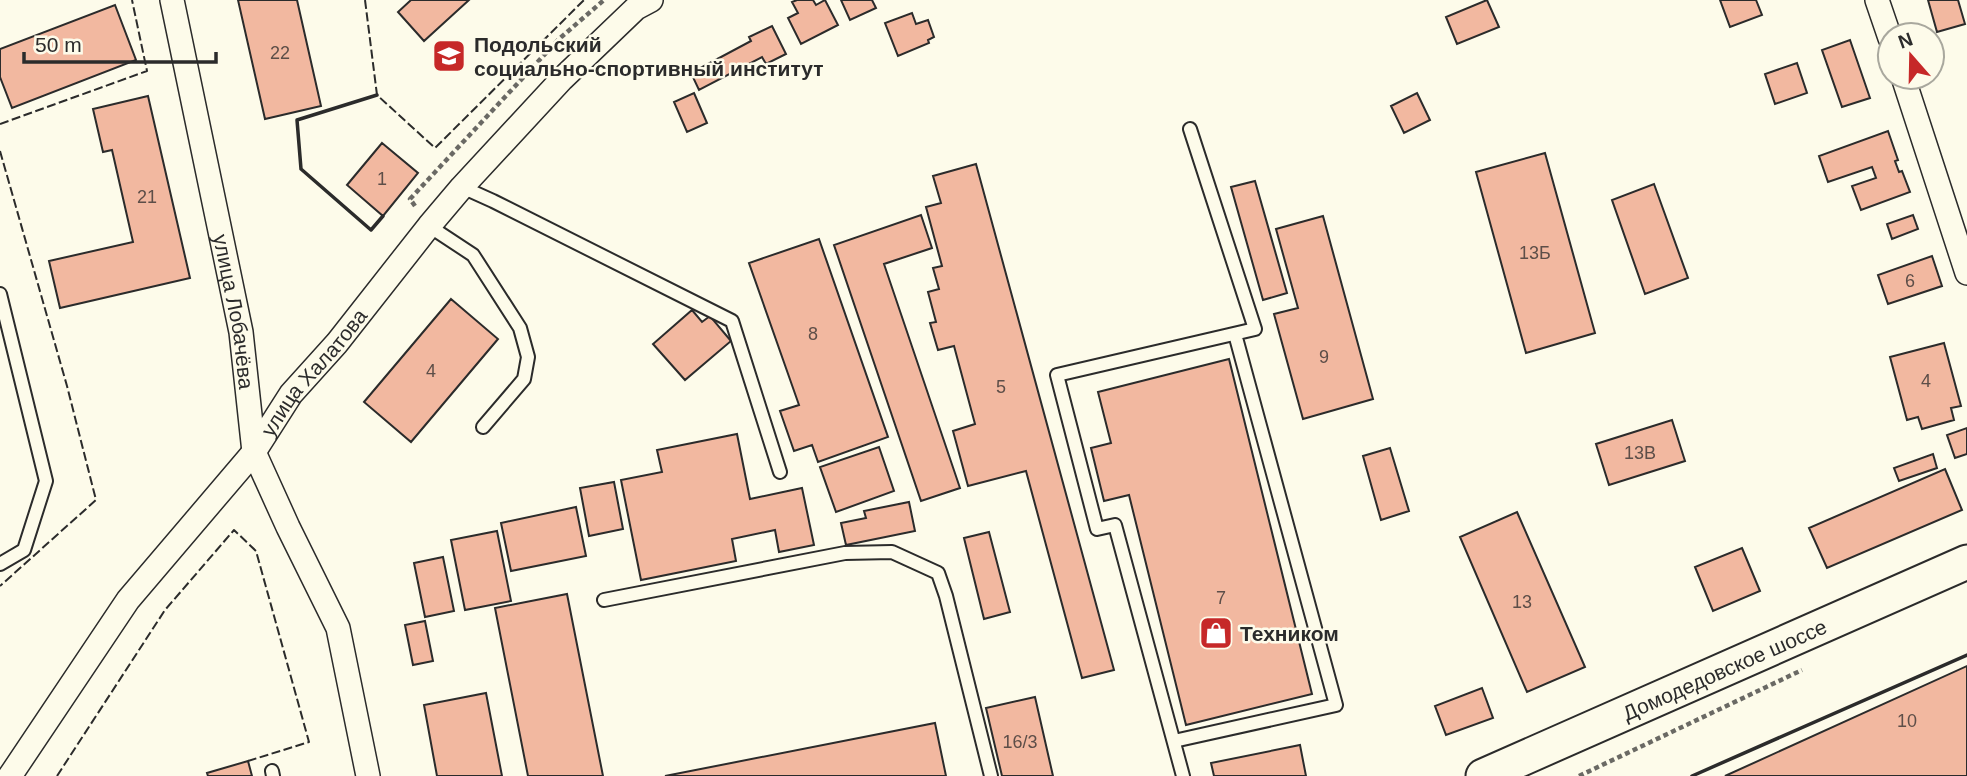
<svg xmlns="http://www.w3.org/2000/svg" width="1967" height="776" viewBox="0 0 1967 776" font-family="Arial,sans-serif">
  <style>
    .building { fill: #f2b8a0; stroke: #2b2b2b; stroke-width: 2 }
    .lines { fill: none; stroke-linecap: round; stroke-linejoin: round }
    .lane-casing { stroke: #2b2b2b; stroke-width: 16 }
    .street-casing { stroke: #2b2b2b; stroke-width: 26 }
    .secondary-casing { stroke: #2b2b2b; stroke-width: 37 }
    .path { stroke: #6a6964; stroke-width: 4.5; stroke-dasharray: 5 3.5; stroke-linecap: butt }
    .lane { stroke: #fdfbea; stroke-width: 12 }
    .street { stroke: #fdfbea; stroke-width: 23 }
    .secondary { stroke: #fdfbea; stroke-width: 33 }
    .fence { stroke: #2b2b2b; stroke-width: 2; stroke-dasharray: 9 3.5; stroke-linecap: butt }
    .wall { stroke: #2b2b2b; stroke-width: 3.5 }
    .labels { text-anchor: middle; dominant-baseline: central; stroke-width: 5; stroke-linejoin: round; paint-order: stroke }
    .number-label { font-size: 18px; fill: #5d4e48 }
    .poi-label { font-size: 21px; font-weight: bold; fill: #2b2b2b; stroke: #fdfbea; text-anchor: start }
    .street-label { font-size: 21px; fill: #2b2b2b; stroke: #fdfbea }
  </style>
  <rect width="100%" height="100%" fill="#fdfbea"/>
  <path class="building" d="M238,0H297L321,106L265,119Z
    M411,0H469L424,41L398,12Z
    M797,0H813L816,5L825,0L838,25L801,44L788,18L798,13L792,2Z
    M841,0H872L876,8L850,20Z
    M1487,0L1499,27L1457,44L1446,17Z
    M1720,0H1756L1762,15L1730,27Z
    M1928,0H1958L1965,24L1937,32Z
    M115,5L136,60L12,108L0,77V49Z
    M912,13L916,24L928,20L934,37L928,40L929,43L898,56L885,23Z
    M772,26L786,54L766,64L762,57L699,90L691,73L751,41L749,37Z
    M1850,40L1870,98L1842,107L1822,50Z
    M1797,63L1807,93L1775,104L1765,74Z
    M694,93L707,123L687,132L674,102Z
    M1417,93L1430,120L1404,133L1391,106Z
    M148,96L190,278L60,308L49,261L133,242L112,150L103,152L93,109Z
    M1888,131L1898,160L1895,161L1899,172L1902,171L1910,192L1861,210L1852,186L1876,178L1872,167L1828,182L1819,156Z
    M382,143L418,173L383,216L347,185Z
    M1545,153L1595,333L1526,353L1476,172Z
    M976,164L1114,670L1082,678L1026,471L968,486L953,431L975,424L954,346L938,350L930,323L936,322L928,292L939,289L933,268L942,266L926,207L941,203L933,176Z
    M1255,181L1287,293L1263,300L1231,187Z
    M1654,184L1688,278L1645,294L1612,200Z
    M921,215L932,248L884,264L960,488L921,501L834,245Z
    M1913,215L1918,229L1892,239L1887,224Z
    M1323,216L1373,399L1303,419L1274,314L1298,308L1276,229Z
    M819,239L888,437L818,462L812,445L794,451L780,411L799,405L749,263Z
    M1932,256L1942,286L1888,304L1878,275Z
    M451,299L498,339L411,442L364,402Z
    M692,310L702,322L710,316L731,341L685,380L653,344Z
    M1944,343L1961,406L1951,408L1954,420L1922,429L1918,417L1907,420L1890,357Z
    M1229,359L1312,694L1186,725L1129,495L1104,501L1091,448L1111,443L1098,392Z
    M1672,420L1685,461L1609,485L1596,444Z
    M1967,428V454L1955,458L1947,435Z
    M737,434L750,499L802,488L814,545L779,552L775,530L732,539L736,561L641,580L621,480L662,472L657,450Z
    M879,447L894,491L836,512L820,467Z
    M1390,448L1409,511L1381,520L1363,456Z
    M1933,454L1937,468L1899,481L1894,468Z
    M1945,469L1962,510L1827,568L1809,528Z
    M614,482L623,529L589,536L580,488Z
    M909,502L915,531L846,545L841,523L866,518L864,511Z
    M576,507L586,556L511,571L501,523Z
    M1517,512L1585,667L1527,692L1460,537Z
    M497,531L511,601L465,610L451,540Z
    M989,532L1010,612L984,619L964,538Z
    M1742,548L1760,591L1713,611L1695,567Z
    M443,557L454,611L425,617L414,563Z
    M567,594L603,776H528L495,608Z
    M425,621L433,661L413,665L405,625Z
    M1967,666V776H1725Z
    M1482,688L1493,718L1446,735L1435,706Z
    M486,693L502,776H437L424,705Z
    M1035,697L1053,776H1002L986,708Z
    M935,723L946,776H665Z
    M1300,745L1306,776H1214L1211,763Z
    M248,761L252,776H208L207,773Z"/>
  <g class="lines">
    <defs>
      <path id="lane" d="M462,187L493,201L732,321L780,472
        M429,226L473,255L520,328L528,357L524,379L483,427
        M0,294L46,481L24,550L0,564
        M604,600L845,553L892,552L938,573L946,596L991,776
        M1174,741L1336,705L1235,334
        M272,771L273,776
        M1183,776L1115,525L1097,529L1057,375L1255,329L1190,129"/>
      <g id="street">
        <path id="s1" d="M172,0L241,332L254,452L288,527L338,628L368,776"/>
        <path d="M1877,0L1890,38"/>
        <path d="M1903,77L1967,273"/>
        <path id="s2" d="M10,776L128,600L254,452L291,394L337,343L429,226L462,187L562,79L636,8L651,0"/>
      </g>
      <g id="secondary">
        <path id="s3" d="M1483,776L1967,562"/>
      </g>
    </defs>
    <use href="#lane" class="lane-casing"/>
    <use href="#street" class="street-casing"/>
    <use href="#secondary" class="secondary-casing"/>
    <path class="path" d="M415,206L410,199L559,39L604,0
      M1579,776L1802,670"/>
    <use href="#lane" class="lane"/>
    <use href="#street" class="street"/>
    <use href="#secondary" class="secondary"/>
    <path class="fence" d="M365,0L377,95L435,148L584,0
      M0,124L147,71L132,0
      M0,151L67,386L96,500L0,586
      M57,776L165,610L234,530L256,551L309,742L248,761"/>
    <path class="wall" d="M377,95L297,120L301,169L371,230L383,216
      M1692,776L1967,655"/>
  </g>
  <defs>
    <symbol id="university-square" viewBox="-11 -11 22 22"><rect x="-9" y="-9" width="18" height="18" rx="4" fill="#c62828" stroke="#fdfbea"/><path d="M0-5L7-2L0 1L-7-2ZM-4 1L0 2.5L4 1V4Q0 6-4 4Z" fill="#fff"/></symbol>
    <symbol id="shop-square" viewBox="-11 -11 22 22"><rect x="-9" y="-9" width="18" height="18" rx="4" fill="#c62828" stroke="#fdfbea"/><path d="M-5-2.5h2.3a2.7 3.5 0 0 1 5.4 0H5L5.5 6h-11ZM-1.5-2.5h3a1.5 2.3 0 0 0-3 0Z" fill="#fff"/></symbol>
  </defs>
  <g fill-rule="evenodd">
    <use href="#university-square" x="430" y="37" width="38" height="38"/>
    <use href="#shop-square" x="1197" y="614" width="38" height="38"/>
  </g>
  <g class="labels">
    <g class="number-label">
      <text x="280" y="53">22</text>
      <text x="382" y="179">1</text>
      <text x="147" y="197">21</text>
      <text x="1535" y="253">13Б</text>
      <text x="1910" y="281">6</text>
      <text x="813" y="334">8</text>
      <text x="1324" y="357">9</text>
      <text x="431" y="371">4</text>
      <text x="1926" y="381">4</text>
      <text x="1001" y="387">5</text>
      <text x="1640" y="453">13В</text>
      <text x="1221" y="598">7</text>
      <text x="1522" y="602">13</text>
      <text x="1907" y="721">10</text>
      <text x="1020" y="742">16/3</text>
    </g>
    <g class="poi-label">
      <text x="474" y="44">Подольский<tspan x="474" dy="24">социально-спортивный институт</tspan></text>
      <text x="1240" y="633">Техником</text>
    </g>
    <g class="street-label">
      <text stroke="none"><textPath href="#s1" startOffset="318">улица Лобачёва</textPath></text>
      <text stroke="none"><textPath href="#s2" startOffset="506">улица Халатова</textPath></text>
      <text stroke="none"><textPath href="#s3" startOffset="264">Домодедовское шоссе</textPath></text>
    </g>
  </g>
  <g transform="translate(1911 56) rotate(340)"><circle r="33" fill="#fdfbea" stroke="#a9a89e" stroke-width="2"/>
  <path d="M0-5L12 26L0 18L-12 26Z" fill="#c62828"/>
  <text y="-10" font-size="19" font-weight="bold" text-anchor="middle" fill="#2b2b2b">N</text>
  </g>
  <path d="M24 52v10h192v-10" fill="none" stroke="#2b2b2b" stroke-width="3.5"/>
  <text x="35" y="52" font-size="21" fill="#2b2b2b" stroke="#fdfbea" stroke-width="5" paint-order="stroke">50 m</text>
</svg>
